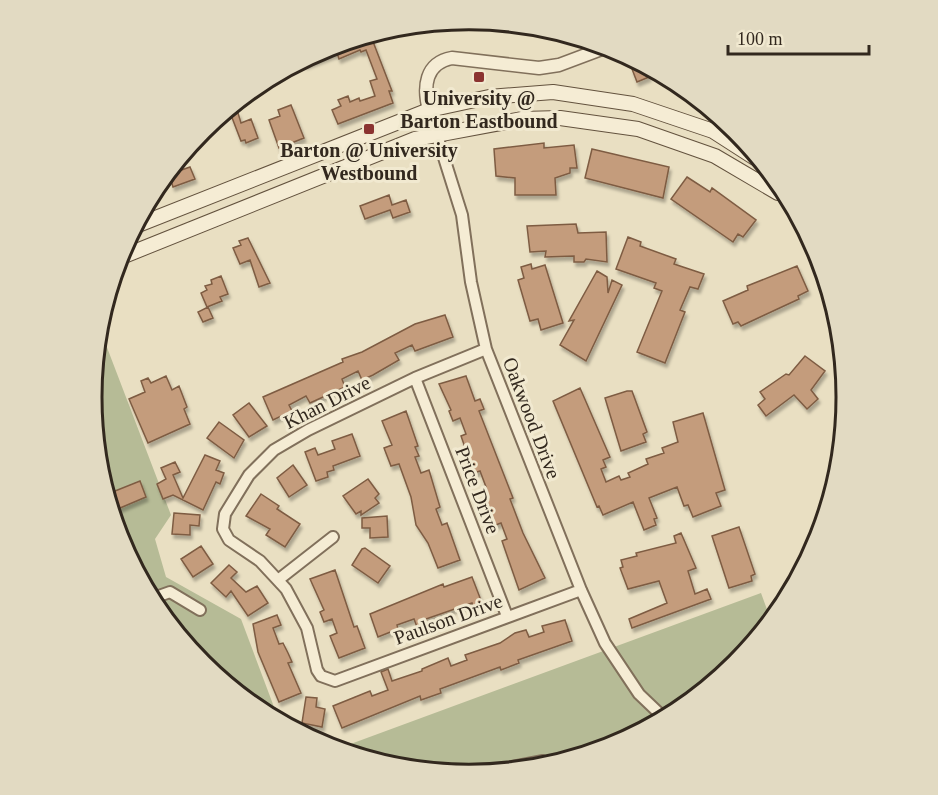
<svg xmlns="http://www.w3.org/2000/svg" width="938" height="795" viewBox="0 0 938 795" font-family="'Times New Roman',serif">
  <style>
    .cemetery { fill: #b6bb96 }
    .building { fill: #c49c7b; stroke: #7e5c43; stroke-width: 1.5; filter: url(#shadow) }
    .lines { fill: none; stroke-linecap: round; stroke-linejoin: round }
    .minor-casing { stroke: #81705b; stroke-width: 14 }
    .tertiary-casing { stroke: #81705b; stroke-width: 15 }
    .secondary-casing { stroke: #63523e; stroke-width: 16 }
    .minor { stroke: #f5ecd4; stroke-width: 10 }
    .tertiary { stroke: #f5ecd4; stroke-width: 12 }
    .secondary { stroke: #f5ecd4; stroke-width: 14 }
    .poi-dot { fill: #8b3330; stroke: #f1e9d0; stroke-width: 2 }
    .labels { text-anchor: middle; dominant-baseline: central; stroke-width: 6; stroke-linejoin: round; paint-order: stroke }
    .poi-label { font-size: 20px; font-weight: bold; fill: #32281e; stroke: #f1e9d0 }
    .street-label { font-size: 20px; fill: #32281e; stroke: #f1e9d0 }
    .rim { fill: none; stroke: #32281e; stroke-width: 3 }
  </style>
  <defs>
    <filter id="shadow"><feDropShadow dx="2" dy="4" stdDeviation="1.5" flood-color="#0004"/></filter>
  </defs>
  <rect width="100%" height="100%" fill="#e9dfc2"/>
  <path class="cemetery" d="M103,337L171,515L155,539L166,577L241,619L277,715L201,665L120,542L91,397Z
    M761,593L769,615L736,665L613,747L469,775L337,749Z"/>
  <path class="building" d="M372,39L392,91H389L393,103L338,124L332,110L341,106L338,100L348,96L350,102L359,98L360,101L375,96L370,81L377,79L366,50L361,52L360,50L339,59L337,53L305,65L304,62L325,48Z
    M640,66L646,70L649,77L637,82L632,69Z
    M291,105L304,138L279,148L269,120L280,116L278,110Z
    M238,113L241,123L251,119L258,138L246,143L245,140L241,141L231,115Z
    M544,143V148L574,145L577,168H570V173L555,178L556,195H515V178L496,176L494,149Z
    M592,149L669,167L663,198L585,178Z
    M190,167L195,179L173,187L170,177L173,173Z
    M687,177L710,192L712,188L756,220L743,237L738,234L733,242L671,199Z
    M389,195L392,205L406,200L410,212L393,218L390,210L365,219L360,206Z
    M576,224L578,233L606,232L607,262L586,259L584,262H574V256L545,257L546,251L530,252L527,226Z
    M628,237L641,242L640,246L676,259L674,264L704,274L698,289L690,287L680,310L685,312L665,363L637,352L662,291L654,288L656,283L616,269Z
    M248,238L270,283L259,287L250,260L240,264L233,248L241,245L239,241Z
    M531,264L532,269L545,265L563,323L541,330L538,319L530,321L518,280L524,278L521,267Z
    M797,266L808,291L798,296L799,299L741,326L738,322L733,324L723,301L748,290L747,286Z
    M597,271L607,277L608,293L612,280L622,285L586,361L560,345L574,320L569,321Z
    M221,276L228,294L220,297L222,301L207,307L201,293L207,290L205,286L212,284L211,280Z
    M208,307L213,318L203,322L198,312Z
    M445,315L453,337L415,351L412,345L395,353L399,360L373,375L362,380L358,371L342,379L345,387L310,403L306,396L289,405L292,411L273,420L263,397L343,362L342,359L362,352L415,324Z
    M805,356L825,371L811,390L818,399L807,409L794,395L766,416L758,405L765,399L760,392L786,374L789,375Z
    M166,376L172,390L179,386L187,407L184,409L190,424L148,443L129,399L145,392L141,381L148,378L151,383Z
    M466,376L475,401L480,399L484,409L479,411L513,498L510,499L523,533L545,578L519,590L502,541L507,539L501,523L493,526L489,516L492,514L482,489L486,487L480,471L474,473L461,436L466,434L460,418L453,421L449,411L451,410L439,384Z
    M580,388L610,457L603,460L606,467L601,469L606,482L619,476L621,480L630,477L628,473L648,464L646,459L664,453L662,448L678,442L673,422L703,413L725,490L716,493L721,506L693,517L688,505L684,506L677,487L649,498L657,518L654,519L656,525L644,530L633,502L603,515L599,506L597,507L553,401Z
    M627,391H632L647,432L643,434L646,442L621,451L605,398Z
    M249,403L267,426L249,437L233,415Z
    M406,411L418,446L415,447L419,456L415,457L421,473L429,470L440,507L436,509L442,525L447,523L460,560L438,568L428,543L416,525L411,497L399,464L391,466L384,448L392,445L382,421Z
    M219,422L244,440L234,458L207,438Z
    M352,434L360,456L333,466L334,470L327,472L328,477L316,481L305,452L315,448L318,455L335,449L332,441Z
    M205,455L220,461L216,470L224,473L220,484L216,482L203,510L173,495L163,499L157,484L166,479L161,468L175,462L180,472L173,475L183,498Z
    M293,465L307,485L289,497L277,478Z
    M368,479L379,494L375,498L379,503L361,515V511L356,514L343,496Z
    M140,481L146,497L113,511L110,493Z
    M261,494L279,506L277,509L300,524L285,547L266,535L270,529L246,516Z
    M174,513L200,515L199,526L190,525V535L172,534Z
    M387,516L388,537L370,538V528H362V518Z
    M739,527L755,574L751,576L752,581L729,588L712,536Z
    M681,533L696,568L688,571L695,594L707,589L711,599L632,628L629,619L667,603L659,581L628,589L620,568L623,567L621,560L637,556L636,553L676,543L674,536Z
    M201,546L213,564L193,577L181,559Z
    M365,548L390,566L378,583L352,565L362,549Z
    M229,565L237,572L231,578L246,592L257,586L268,603L248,616L231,591L226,597L211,583Z
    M335,570L354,627L357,626L365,648L339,658L330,636L337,633L332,619L324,622L320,612L324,610L310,579Z
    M472,577L482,603L473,606L472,603L426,619L427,623L417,627L414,619L397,625L398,629L378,637L370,614L443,584L444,587Z
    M277,615L281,625L273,628L279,644L283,643L288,653L292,662L288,663L301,693L279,702L258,652L253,624Z
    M565,620L572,641L518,660L519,663L501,670L500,667L440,689L441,693L421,700L420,696L342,728L333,706L370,691L372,696L388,690L381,672L388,669L392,681L422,671V669L448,658L451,666L467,660L465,655L500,643L515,633L526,630L529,637L544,632L542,626Z
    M306,697L317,698L316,707L325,709L322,727L302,723Z"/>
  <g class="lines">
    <defs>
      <path id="minor" d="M429,110L462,215L471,282L486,349L581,590L605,643L639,694L661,715
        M486,349L415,378L308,430L274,450L249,475L225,514L223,529L229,540L260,561L286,589L307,628L317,670L321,676L335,681L581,590
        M415,378L507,616
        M278,580L333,537
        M156,597L170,592L200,610
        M511,767L542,761"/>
      <path id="tertiary" d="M429,110C423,87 425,63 452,58L539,68L559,65L607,47"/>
      <path id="secondary" d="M138,225L429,110L489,97L553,92L633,104L713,131L755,158
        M119,258L415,139L522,119L560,118L638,129L715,156L778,193"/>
    </defs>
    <use href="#minor" class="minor-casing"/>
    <use href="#tertiary" class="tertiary-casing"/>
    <use href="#secondary" class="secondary-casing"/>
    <use href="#minor" class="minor"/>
    <use href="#tertiary" class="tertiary"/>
    <use href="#secondary" class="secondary"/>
  </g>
  <g class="poi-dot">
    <rect x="473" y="71" width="12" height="12" rx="3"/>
    <rect x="363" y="123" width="12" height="12" rx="3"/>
  </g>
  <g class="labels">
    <g class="poi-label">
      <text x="479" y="98">University @<tspan x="479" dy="23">Barton Eastbound</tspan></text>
      <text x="369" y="150">Barton @ University<tspan x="369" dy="23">Westbound</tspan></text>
    </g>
    <g class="street-label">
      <text transform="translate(327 402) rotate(-27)">Khan Drive</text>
      <text transform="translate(532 418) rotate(69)">Oakwood Drive</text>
      <text transform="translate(478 490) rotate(69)">Price Drive</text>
      <text transform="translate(448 619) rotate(-20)">Paulson Drive</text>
    </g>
  </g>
  <path d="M0 0H938V795H0ZM102 397a367 367 0 1 1 734 0a367 367 0 1 1-734 0Z" fill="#e2dac2" fill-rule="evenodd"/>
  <path class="rim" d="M102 397a367 367 0 1 1 734 0a367 367 0 1 1-734 0Z"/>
  <path d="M728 45v9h141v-9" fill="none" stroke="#32281e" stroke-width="3"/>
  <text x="737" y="45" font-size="18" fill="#32281e" stroke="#f1e9d0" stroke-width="4.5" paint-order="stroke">100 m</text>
</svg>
